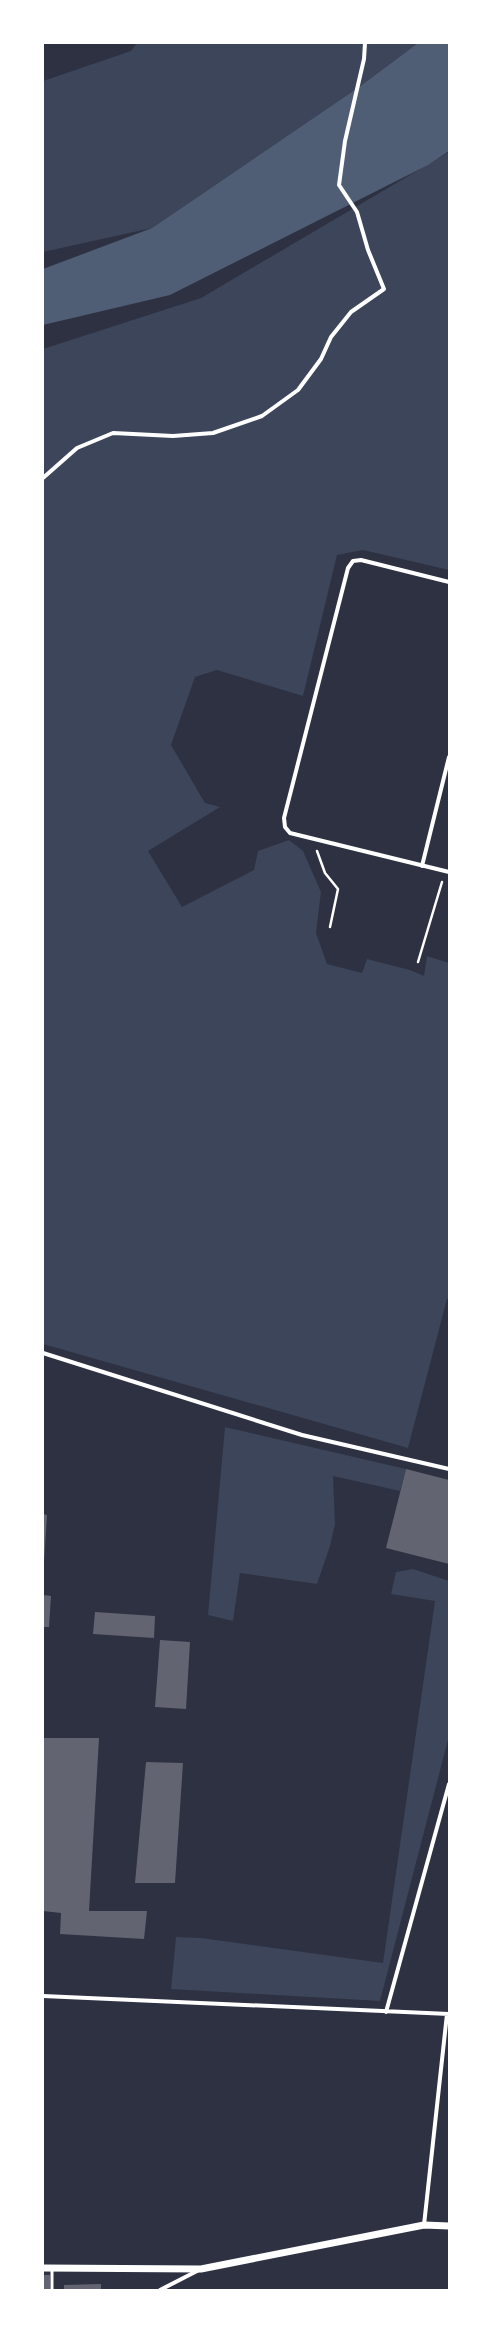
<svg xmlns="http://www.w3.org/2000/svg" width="492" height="2333" viewBox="0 0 492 2333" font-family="Signika,sans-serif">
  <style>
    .green { fill: #3c4559 }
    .water { fill: #4f5d75 }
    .building { fill: #626471 }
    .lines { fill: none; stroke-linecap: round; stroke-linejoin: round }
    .path { stroke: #fff; stroke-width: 2.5 }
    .service { stroke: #fff; stroke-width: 3 }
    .minor { stroke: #fff; stroke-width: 4 }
    .tertiary { stroke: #fff; stroke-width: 7 }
  </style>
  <rect width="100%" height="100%" fill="#2d3142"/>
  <path class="green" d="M137,43H418L359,87L152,228L43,252V81L131,51Z
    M449,152V570L363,550L337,555L303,696L217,670L195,677L171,745L205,803L220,807L148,851L182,907L254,870L258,851L289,840L303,851L321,892L316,933L327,964L362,973L367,959L410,970L424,976L427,956L449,963V1299H447L408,1448L43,1344V349L201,298Z
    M225,1427L406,1469L400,1491L333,1476L335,1524L330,1546L317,1584L240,1573L233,1621L208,1615Z
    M413,1569L449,1581V1736L380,2001L171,1989L176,1937L201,1938L383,1963L435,1601L391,1594L396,1572Z"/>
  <path class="water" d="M418,43H449V151L428,165L170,295L43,325V269L152,228L359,87Z"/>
  <path class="building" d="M406,1469L449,1480V1564L386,1548Z
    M43,1514L47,1515L44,1562H43Z
    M43,1595L51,1596L49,1627H43Z
    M95,1612L155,1616L154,1638L93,1634Z
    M160,1640L190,1642L186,1709L155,1707Z
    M43,1738H99L89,1911H147L144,1939L60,1934L61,1913L43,1911Z
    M146,1762L183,1763L175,1883H135Z
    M43,2275H50V2290H43Z
    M101,2284V2290H64V2285Z"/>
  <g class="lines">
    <path class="path" d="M317,851L325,873L338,889L330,927
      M418,962L442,882"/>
    <path class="service" d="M52,2268V2290"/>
    <path class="minor" d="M43,478L77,448L113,433L173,436L213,433L262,416L298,390L321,359L331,337L351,312L384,289L368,250L357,212L339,185L345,141L364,59L365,43
      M449,582L361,560L353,561L348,568L284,818L285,827L290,833L449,872
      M422,866L449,757
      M43,1353L302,1435L449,1469
      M43,1996L449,2014
      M386,2012L449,1784
      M424,2225L447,2014
      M160,2290L199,2270"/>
    <path class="tertiary" d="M43,2268L201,2269L424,2225L449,2226"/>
  </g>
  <rect width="492" height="2333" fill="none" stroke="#ffffff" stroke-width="88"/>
</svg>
